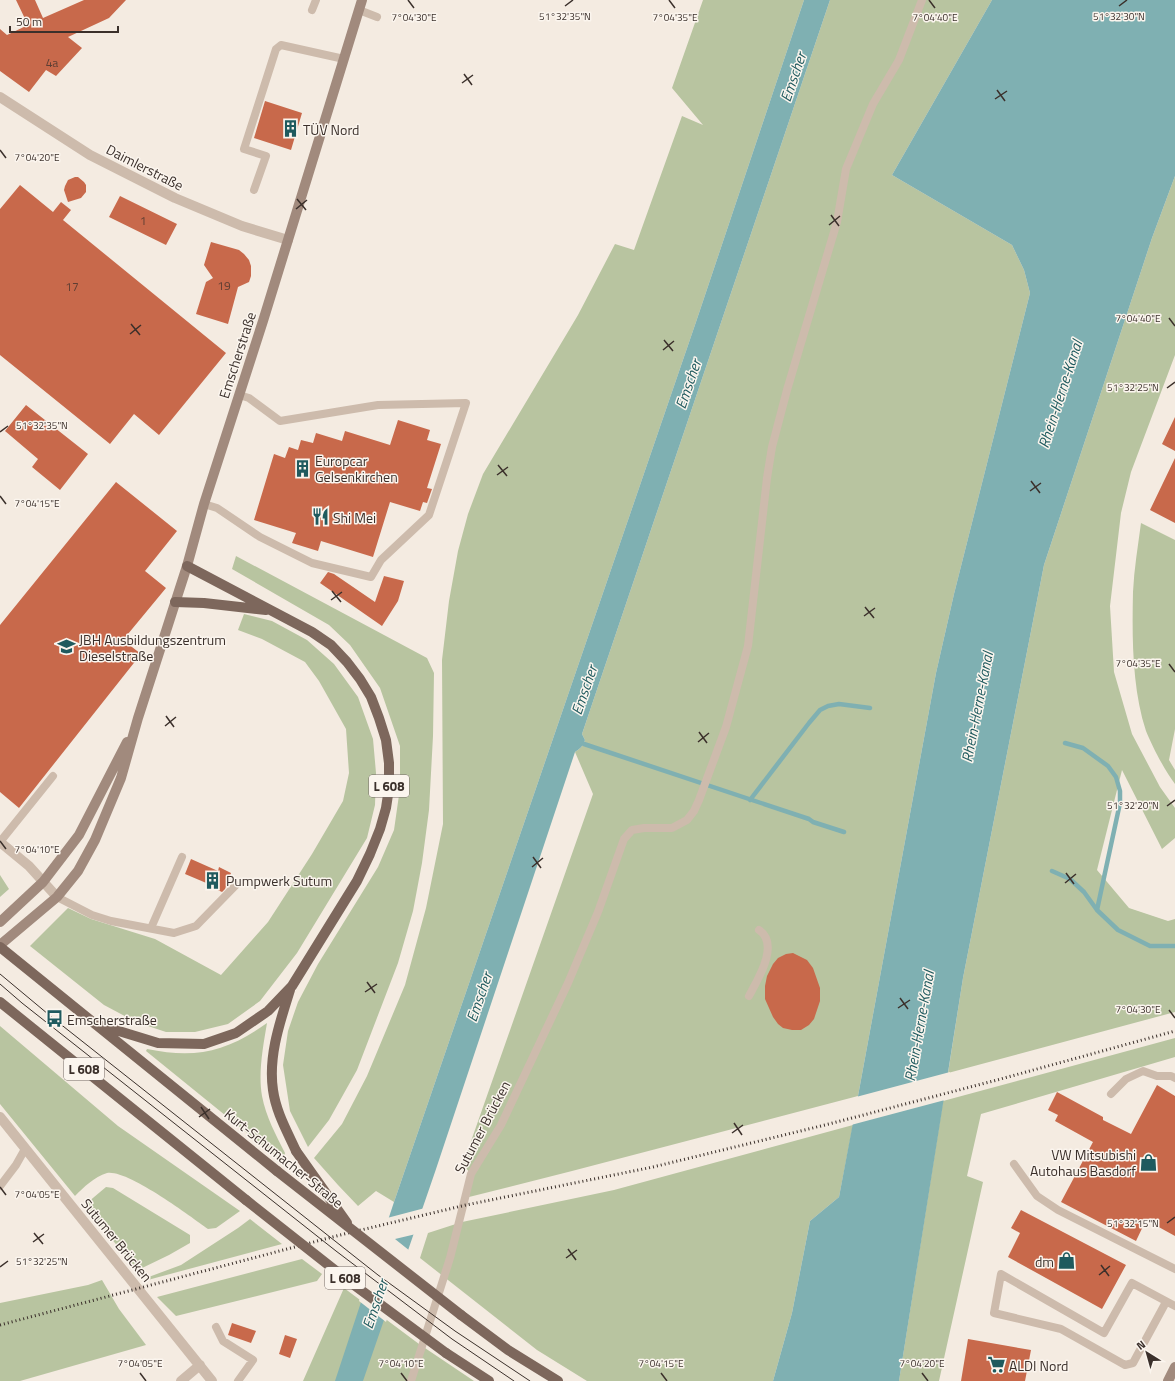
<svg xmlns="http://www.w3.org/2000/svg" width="1175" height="1381" viewBox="0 0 1175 1381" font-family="'Titillium Web',sans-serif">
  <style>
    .green { fill: #b8c4a0 }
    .water { fill: #7fb0b2 }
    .pier { fill: #f4ebe1 }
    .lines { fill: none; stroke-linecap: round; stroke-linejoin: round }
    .stream { stroke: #7fb0b2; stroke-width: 4.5 }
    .building { fill: #c8694b }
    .lane { stroke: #cdbbac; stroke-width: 8 }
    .street { stroke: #cdbbac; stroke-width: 10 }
    .secondary { stroke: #a18a7d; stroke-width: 10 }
    .primary { stroke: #7d675c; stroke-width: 10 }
    .tram { stroke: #3b302b; stroke-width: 1 }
    .rail { stroke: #3b302b; stroke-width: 3; stroke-dasharray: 1 3; stroke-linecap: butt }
    .primary-bridge { stroke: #7d675c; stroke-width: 10 }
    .ticks { fill: none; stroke: #3b302b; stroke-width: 1.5 }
    .labels { text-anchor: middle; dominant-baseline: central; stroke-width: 3; stroke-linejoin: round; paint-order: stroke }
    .number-label { font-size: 12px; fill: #5e3e33 }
    .shield { fill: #fbf5ee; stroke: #756b66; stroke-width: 1 }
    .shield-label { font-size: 13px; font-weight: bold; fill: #3b302b }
    .poi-label { font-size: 14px; fill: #3b302b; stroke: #fbf5ee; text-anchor: start }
    .street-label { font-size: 14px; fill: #3b302b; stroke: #fbf5ee }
    .water-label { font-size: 15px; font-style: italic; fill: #1f5a5e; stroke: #fbf5ee }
    .ticks-label { font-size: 10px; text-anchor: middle; fill: #3b302b; stroke: #fbf5ee; stroke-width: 3; stroke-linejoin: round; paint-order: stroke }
  </style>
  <rect width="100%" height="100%" fill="#f4ebe1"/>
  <path class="green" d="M703,0H804L697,319L394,1202L376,1191L358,1206L338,1185L314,1158L342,1124L367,1076L405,985L426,908L443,824L442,660L449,601L458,551L468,514L483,474L578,315L615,244L634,250L682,116L703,125L672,88Z
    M830,0H992L892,175L1012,245L1024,270L1030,293L954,594L936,673L858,1096L572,1171L469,1197L473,1177L463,1164L593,794L575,752C581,748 583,746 585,740L582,734Z
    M1175,176V355L1131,472L1121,513L1110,606L1114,672L1132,734L1160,787L1175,808V838L1162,849L1122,770L1097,870L1129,908L1168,921L1175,919V1012L948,1073L963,978L1044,565L1152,238Z
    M1141,523L1175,540V729L1169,760L1175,770V784C1165,771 1152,746 1146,731C1132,688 1132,637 1133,592C1134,569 1138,546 1141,523Z
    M236,556L427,658L434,673L433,736L429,810L422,863L413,911L398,963L357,1070L329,1120L308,1147L290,1111L283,1065L288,1031L298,1002L318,964L378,867L394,830L400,788V746L380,688L350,645L329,625L232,569Z
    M244,614L272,621L307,640L334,664L358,697L373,739L376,773L375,805L367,838L297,953L260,1001L228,1024L195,1032H166L136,1022L104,1005L30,946L68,908L91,919L155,939L221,975L268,922L312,854L343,801L349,773L346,729L319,681L305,662L262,639L238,630Z
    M0,875L9,889L0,897Z
    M267,1023C263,1047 258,1073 262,1096C266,1117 276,1135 285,1153L284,1157L279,1159L146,1051L147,1049C196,1059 226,1052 267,1023Z
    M0,1026L118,1126L240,1211L216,1228L208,1229C190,1216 127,1169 107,1173C94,1177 84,1187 75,1196L0,1104Z
    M1175,1038V1057L981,1114L967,1176L983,1182L939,1381H899L943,1101Z
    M853,1125L839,1197L810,1221L792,1313L773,1381H587L537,1350L420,1258L428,1233L462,1222L614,1190Z
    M106,1187L113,1188L190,1235V1243L169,1255L138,1270L86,1209L87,1203Z
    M250,1219L282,1244L144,1281L146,1278L181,1265L238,1228Z
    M302,1259L322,1274L317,1281L176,1316L157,1297Z
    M102,1280L119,1309L146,1345L20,1381H0V1303L88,1285Z
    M344,1288L419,1344L474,1381H303Z"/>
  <path class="water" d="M804,0H830L582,734L585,740C583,746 581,748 575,752L435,1172L363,1381H335L394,1202L697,319Z
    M992,0H1175V176L1152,238L1044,565L963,978L899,1381H773L792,1313L810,1221L839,1197L858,1096L936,673L954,594L1030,293L1024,270L1012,245L892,175Z"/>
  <path class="pier" d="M950,1072L945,1100L851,1125L856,1097Z
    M425,1208L416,1234L395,1239L410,1251L386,1322L359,1301L387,1218Z"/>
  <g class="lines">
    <path class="stream" d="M1065,743L1083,748L1108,766L1116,777L1120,791V803L1097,910
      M584,744L809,819L813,822L844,832
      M750,800L809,723L820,710L828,706L839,704L870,708
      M1052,871L1070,879L1084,892L1097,910L1118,930L1150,946H1175"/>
  </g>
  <path class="building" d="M16,0H35L43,18L84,0H126L109,18L68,37L82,48L56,76L46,70L29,92L0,71V29L7,35L28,25Z
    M265,101L302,113L291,150L254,138Z
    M75,177H78L84,182L86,185V192L81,198L68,202L64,190L65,186L68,180Z
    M20,185L53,212L61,202L71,210L63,220L226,353L159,435L134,414L110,444L0,355V209Z
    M120,196L177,224L166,245L109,217Z
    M211,242L239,250L244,254L249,260L251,266V276L249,282L238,287L228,324L196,314L206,282L213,278L204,265Z
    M26,405L88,454L60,490L32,467L38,459L5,431Z
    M1175,417V451L1162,444Z
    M398,420L430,430L427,440L441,444L427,488L432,489L427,503L423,502L420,511L390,502L373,557L321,541L318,551L292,543L296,533L254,520L274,454L285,458L289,447L298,450L301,440L313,443L316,433L342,441L345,431L390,445Z
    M1175,458V523L1150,510Z
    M116,482L177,531L145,571L166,588L123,640L141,654L19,808L0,792V625Z
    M328,572L334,574L375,602L384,576L404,581L398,601L382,626L320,583Z
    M191,859L218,871L219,867L231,873L225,889L222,892L211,887V885L185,874Z
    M793,953L807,960L813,968L820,988V1001L814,1019L809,1025L801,1030H792L783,1028L778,1024L773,1017L765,999V986L767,976L773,964L778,958L786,954Z
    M1157,1085L1175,1096V1236L1146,1220L1136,1241L1061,1202L1093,1142L1055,1121L1058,1115L1048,1110L1057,1092L1103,1117V1120L1131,1134Z
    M1021,1210L1126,1265L1102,1309L1008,1257L1020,1233L1011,1228Z
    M232,1323L256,1331L251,1343L228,1335Z
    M285,1335L297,1339L290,1358L279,1354Z
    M968,1339L1031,1350L1025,1381H961Z"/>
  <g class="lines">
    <path class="lane" d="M312,10L316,0
      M359,10L377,17
      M254,190L266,156L244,149L276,49L281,45L344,59
      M204,504L217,508L260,537L312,563L371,577L381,560L429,515L466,403L378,405L280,421L249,398L239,395
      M0,842L53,776
      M57,897L92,915L111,921L174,933L196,926L236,885
      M151,928L182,857
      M749,996C758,979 780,944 759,930
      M1111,1094L1126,1079L1143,1071L1157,1076H1171L1175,1078
      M1014,1164L1037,1196L1058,1210L1175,1269
      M0,1186L16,1165L25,1149
      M1166,1302L1133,1363L1125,1365L1061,1329L994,1313L1001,1274L1104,1333L1132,1283L1175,1306
      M216,1327L223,1341L253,1360L238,1381
      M411,1381L450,1258L471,1174L501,1125L568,983L598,912L624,839L632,830L644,828H672L687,820L694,811L699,800L726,727L748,646L767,478L772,447L787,390L837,222L846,169L873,104L899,60L922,0"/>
    <path class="street" d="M0,97L90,155L175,198L242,226L288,240
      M0,842L29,866L57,897
      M0,1117L212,1381
      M181,1381L200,1365"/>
    <path class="secondary" d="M0,922L43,882L79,835L127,742
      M0,945L57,897L78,871L95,840L121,778L138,718L187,566L204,504L263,321L362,0
      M1168,1381L1175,1367"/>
    <path class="primary" d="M175,602L204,603L266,610
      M0,947L277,1171
      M290,990C280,1022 268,1056 273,1090C276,1112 287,1131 296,1151
      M0,1002L246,1200
      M96,1024L158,1043L204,1044L236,1033L268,1011L292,986L357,881L370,854L380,829L386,808L389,788V763L386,740L379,718L371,697L360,679L347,662L331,645L312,632L187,566
      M461,1315L508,1350L558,1381
      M446,1353L489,1381"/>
    <path class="tram" d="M0,974L54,1019L378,1275L455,1331L530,1381
      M0,984L22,1003L336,1251L452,1339L514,1381"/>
    <path class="rail" d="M0,1325L340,1235L466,1205L653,1167L829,1124L997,1080L1175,1031"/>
    <path class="primary-bridge" d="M296,1151L347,1223
      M277,1171L461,1315
      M246,1200L350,1282L446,1353"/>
  </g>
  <path class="ticks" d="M408,0L414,8M669,0L675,8M929,0L935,8M565,6L573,0M1119,6L1127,0M464,74L472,85M462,83L473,75M997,90L1005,101M995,99L1007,91M0,150L6,158M297,199L306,210M296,209L307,200M831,215L839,226M829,225L840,216M1169,318L1175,326M131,324L140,335M130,334L141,325M664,340L673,351M663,350L674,341M1167,388L1175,382M0,432L8,426M498,465L507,476M497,475L508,467M1031,481L1040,493M1030,491L1041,483M0,496L6,504M332,591L341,602M331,600L342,592M865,607L874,618M864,616L875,608M1169,664L1175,672M166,716L174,727M165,726L176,717M699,732L707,743M698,742L709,733M1167,806L1175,800M0,841L6,849M533,857L541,868M532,867L543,858M1066,873L1074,884M1065,883L1076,874M367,982L375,993M365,992L377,984M900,998L908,1009M898,1008L910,1000M1169,1010L1175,1018M201,1107L209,1119M199,1117L210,1109M734,1123L742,1135M732,1133L743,1125M0,1187L6,1195M1167,1223L1175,1217M34,1233L43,1244M33,1242L44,1234M568,1249L576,1260M566,1258L577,1250M1101,1265L1109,1276M0,1267L8,1261M1099,1275L1110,1266M140,1373L146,1381M401,1373L407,1381M661,1373L667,1381M922,1373L928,1381"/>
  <defs>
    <symbol id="building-bare" viewBox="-9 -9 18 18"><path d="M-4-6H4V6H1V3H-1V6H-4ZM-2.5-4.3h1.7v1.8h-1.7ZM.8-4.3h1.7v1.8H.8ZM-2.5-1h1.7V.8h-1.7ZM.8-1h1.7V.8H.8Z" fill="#1f5a5e" stroke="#fbf5ee" stroke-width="2.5" paint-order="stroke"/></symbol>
    <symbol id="restaurant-bare" viewBox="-9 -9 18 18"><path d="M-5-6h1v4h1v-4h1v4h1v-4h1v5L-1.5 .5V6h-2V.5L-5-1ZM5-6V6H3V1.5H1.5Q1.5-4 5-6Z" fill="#1f5a5e" stroke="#fbf5ee" stroke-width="2.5" paint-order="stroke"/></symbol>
    <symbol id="university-bare" viewBox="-9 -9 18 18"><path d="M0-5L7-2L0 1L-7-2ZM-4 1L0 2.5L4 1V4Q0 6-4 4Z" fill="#1f5a5e" stroke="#fbf5ee" stroke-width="2.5" paint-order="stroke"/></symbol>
    <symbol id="bus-bare" viewBox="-9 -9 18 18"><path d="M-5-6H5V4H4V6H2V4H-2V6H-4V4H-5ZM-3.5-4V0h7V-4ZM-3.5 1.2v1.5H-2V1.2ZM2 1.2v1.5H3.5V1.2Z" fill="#1f5a5e" stroke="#fbf5ee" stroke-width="2.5" paint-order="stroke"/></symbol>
    <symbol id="shop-bare" viewBox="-9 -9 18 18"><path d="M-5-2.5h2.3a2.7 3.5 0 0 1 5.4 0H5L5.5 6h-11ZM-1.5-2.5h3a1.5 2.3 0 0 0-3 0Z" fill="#1f5a5e" stroke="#fbf5ee" stroke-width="2.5" paint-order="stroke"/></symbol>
    <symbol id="supermarket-bare" viewBox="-9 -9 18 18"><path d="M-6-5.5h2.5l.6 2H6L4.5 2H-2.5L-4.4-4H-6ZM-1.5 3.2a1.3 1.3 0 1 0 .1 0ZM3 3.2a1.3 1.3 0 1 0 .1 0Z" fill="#1f5a5e" stroke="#fbf5ee" stroke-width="2.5" paint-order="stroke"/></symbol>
  </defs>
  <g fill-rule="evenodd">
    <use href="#building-bare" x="278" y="116" width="25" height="25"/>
    <use href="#building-bare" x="290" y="456" width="25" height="25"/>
    <use href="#restaurant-bare" x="308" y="504" width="25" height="25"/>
    <use href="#university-bare" x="54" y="634" width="25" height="25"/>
    <use href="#building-bare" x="200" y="868" width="25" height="25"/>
    <use href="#bus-bare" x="42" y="1006" width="25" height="25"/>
    <use href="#shop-bare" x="1136" y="1150" width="25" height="25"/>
    <use href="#shop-bare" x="1054" y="1248" width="25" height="25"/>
    <use href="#supermarket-bare" x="984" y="1352" width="25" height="25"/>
  </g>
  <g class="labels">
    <g class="number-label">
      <text x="52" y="62">4a</text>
      <text x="143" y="220">1</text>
      <text x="224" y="285">19</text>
      <text x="72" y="286">17</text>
    </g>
    <g class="shield">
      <rect x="369" y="775" width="40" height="22" rx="3"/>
      <rect x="64" y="1058" width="40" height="22" rx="3"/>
      <rect x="325" y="1267" width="40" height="22" rx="3"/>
    </g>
    <g class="shield-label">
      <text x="389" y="786">L 608</text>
      <text x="84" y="1069">L 608</text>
      <text x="345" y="1278">L 608</text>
    </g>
    <g class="poi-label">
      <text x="303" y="129">TÜV Nord</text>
      <text x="315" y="460">Europcar<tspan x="315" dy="16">Gelsenkirchen</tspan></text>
      <text x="333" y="517">Shi Mei</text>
      <text x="79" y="639">JBH Ausbildungszentrum<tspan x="79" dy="16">Dieselstraße</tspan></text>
      <text x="226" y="880">Pumpwerk Sutum</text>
      <text x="67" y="1019">Emscherstraße</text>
      <text x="1136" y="1154" text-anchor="end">VW Mitsubishi<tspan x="1136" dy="16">Autohaus Basdorf</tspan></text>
      <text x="1054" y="1261" text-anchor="end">dm</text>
      <text x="1009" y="1365">ALDI Nord</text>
    </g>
    <g class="street-label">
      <text transform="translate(145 167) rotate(27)">Daimlerstraße</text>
      <text transform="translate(237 355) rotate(-72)">Emscherstraße</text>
      <text transform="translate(482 1127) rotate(-62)">Sutumer Brücken</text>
      <text transform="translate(284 1158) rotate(39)">Kurt-Schumacher-Straße</text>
      <text transform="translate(117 1240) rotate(51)">Sutumer Brücken</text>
    </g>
    <g class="water-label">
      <text transform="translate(793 77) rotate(-71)">Emscher</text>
      <text transform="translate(688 384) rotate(-71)">Emscher</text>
      <text transform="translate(1060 394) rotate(-72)">Rhein-Herne-Kanal</text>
      <text transform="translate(584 690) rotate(-71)">Emscher</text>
      <text transform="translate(977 707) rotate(-79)">Rhein-Herne-Kanal</text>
      <text transform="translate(479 997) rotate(-71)">Emscher</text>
      <text transform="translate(919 1026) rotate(-80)">Rhein-Herne-Kanal</text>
      <text transform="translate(375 1304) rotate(-71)">Emscher</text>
    </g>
  </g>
  <g class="ticks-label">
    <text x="565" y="20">51°32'35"N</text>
    <text x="1119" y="20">51°32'30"N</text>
    <text x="414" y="21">7°04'30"E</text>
    <text x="675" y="21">7°04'35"E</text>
    <text x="935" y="21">7°04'40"E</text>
    <text x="37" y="161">7°04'20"E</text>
    <text x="1138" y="322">7°04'40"E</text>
    <text x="1133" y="391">51°32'25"N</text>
    <text x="42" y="429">51°32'35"N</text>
    <text x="37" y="507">7°04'15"E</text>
    <text x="1138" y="667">7°04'35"E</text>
    <text x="1133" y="809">51°32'20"N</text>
    <text x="37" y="853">7°04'10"E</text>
    <text x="1138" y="1013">7°04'30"E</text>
    <text x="37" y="1198">7°04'05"E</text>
    <text x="1133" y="1227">51°32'15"N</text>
    <text x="42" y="1265">51°32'25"N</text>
    <text x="140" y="1367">7°04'05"E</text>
    <text x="401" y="1367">7°04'10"E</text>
    <text x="661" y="1367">7°04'15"E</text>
    <text x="922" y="1367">7°04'20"E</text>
  </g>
  <g transform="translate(1147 1353) rotate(323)" stroke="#fbf5ee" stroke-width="3" paint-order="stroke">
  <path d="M0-3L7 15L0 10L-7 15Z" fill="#3b302b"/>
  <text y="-6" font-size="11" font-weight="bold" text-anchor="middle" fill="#3b302b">N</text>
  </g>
  <path d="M10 26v6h108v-6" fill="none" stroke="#3b302b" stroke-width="2"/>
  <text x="16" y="26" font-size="12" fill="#3b302b" stroke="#fbf5ee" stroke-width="3" paint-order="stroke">50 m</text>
</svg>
